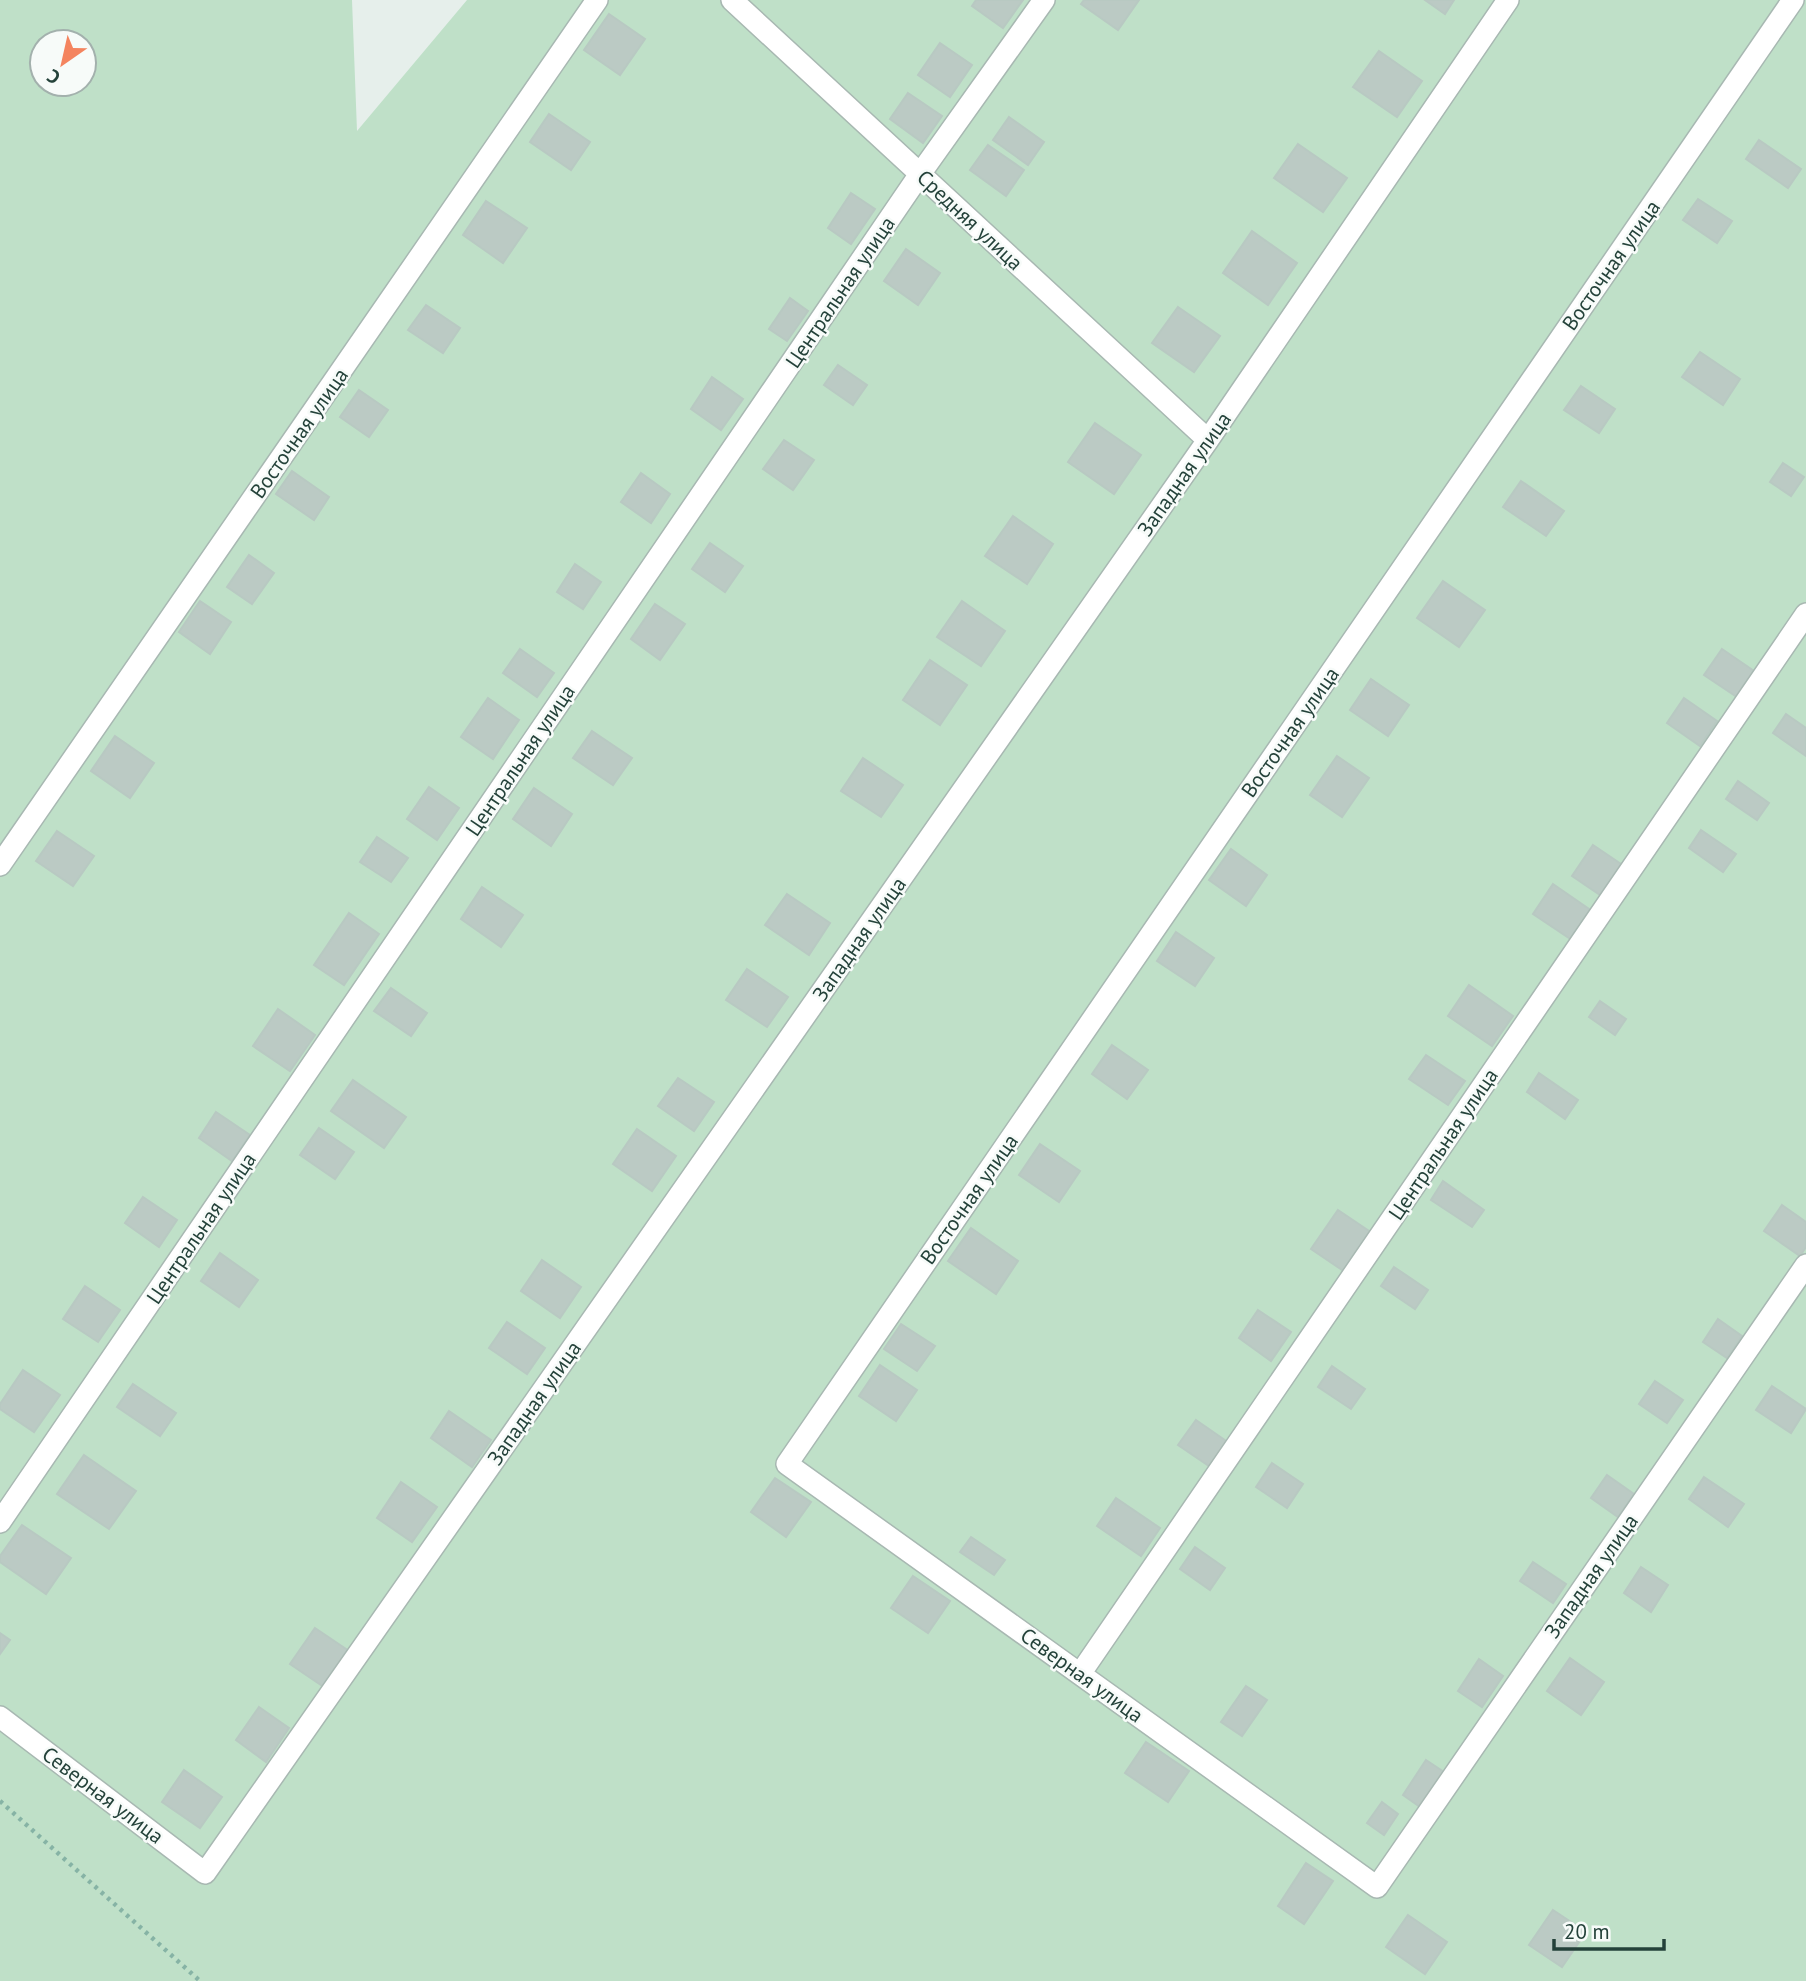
<svg xmlns="http://www.w3.org/2000/svg" width="1806" height="1981" viewBox="0 0 1806 1981" font-family="'PT Sans',sans-serif">
  <style>
    .green { fill: #bfe0c8; fill-rule: evenodd }
    .building { fill: #bbcac4; stroke: #b8c9c2; stroke-width: 2 }
    .lines { fill: none; stroke-linecap: round; stroke-linejoin: round }
    .minor-casing { stroke: #a8b8b2; stroke-width: 24 }
    .path { stroke: #86b3a5; stroke-width: 4.5; stroke-dasharray: 3.5 5; stroke-linecap: butt }
    .minor { stroke: #fff; stroke-width: 21 }
    .labels { text-anchor: middle; dominant-baseline: central; stroke-width: 5; stroke-linejoin: round; paint-order: stroke }
    .street-label { font-size: 21px; fill: #24423a; stroke: #f7fbf9 }
  </style>
  <rect width="100%" height="100%" fill="#e6efeb"/>
  <path class="green" d="M0,0H352L357,131L467,0H1806V1981H0ZM42,42H84V84H42Z"/>
  <path class="building" d="M976,0H1023L1003,28L972,6Z
    M1084,0H1139L1118,30L1081,4Z
    M1425,0H1454L1445,14Z
    M609,14L645,39L620,75L584,50Z
    M940,43L972,65L950,97L918,75Z
    M1379,51L1422,81L1397,117L1353,87Z
    M908,93L942,116L923,143L890,119Z
    M549,114L590,142L571,170L530,142Z
    M1009,117L1044,142L1028,165L993,140Z
    M1759,140L1801,169L1788,188L1746,159Z
    M1298,144L1347,178L1323,212L1274,178Z
    M988,145L1024,170L1006,196L970,170Z
    M851,193L875,209L851,244L828,228Z
    M1698,199L1732,221L1717,243L1683,220Z
    M486,201L527,228L503,263L463,235Z
    M1252,231L1297,263L1268,305L1223,273Z
    M906,249L940,273L918,305L884,281Z
    M790,298L808,311L787,341L769,329Z
    M426,305L460,328L443,353L408,330Z
    M1178,307L1220,336L1194,372L1152,343Z
    M1700,352L1740,379L1723,405L1682,377Z
    M838,365L867,385L853,405L824,385Z
    M712,377L743,399L721,430L691,409Z
    M1581,386L1615,409L1599,433L1564,410Z
    M359,390L388,410L369,437L340,417Z
    M1095,423L1141,455L1114,494L1068,462Z
    M784,440L814,460L793,490L763,469Z
    M1783,463L1804,477L1791,496L1770,482Z
    M292,471L329,497L314,520L276,494Z
    M641,473L670,494L651,523L621,502Z
    M1521,481L1564,511L1546,536L1503,507Z
    M1013,516L1053,544L1027,584L985,556Z
    M710,543L743,566L725,592L692,569Z
    M249,555L274,573L252,604L227,587Z
    M575,564L601,582L583,609L557,592Z
    M1443,581L1485,610L1459,647L1417,618Z
    M200,601L231,622L210,654L179,632Z
    M962,601L1005,631L981,666L937,637Z
    M655,604L685,624L660,660L631,639Z
    M520,649L554,673L537,697L503,673Z
    M1722,649L1757,673L1740,699L1704,675Z
    M930,660L967,685L940,725L903,700Z
    M1371,679L1409,705L1388,736L1350,710Z
    M488,698L519,720L493,759L461,737Z
    M1684,698L1717,721L1700,746L1667,723Z
    M1786,714L1806,728V756L1773,733Z
    M592,731L632,758L613,785L573,758Z
    M115,736L154,763L130,798L91,771Z
    M1337,756L1369,778L1342,817L1310,795Z
    M863,758L903,785L881,817L841,791Z
    M1738,781L1769,803L1757,820L1726,799Z
    M429,787L459,808L437,840L407,819Z
    M534,788L572,814L551,846L513,819Z
    M1701,830L1736,854L1723,872L1689,848Z
    M57,831L94,856L73,886L36,861Z
    M377,837L408,858L391,882L360,862Z
    M1593,845L1630,870L1609,901L1572,876Z
    M1231,849L1267,875L1246,906L1209,880Z
    M1553,884L1592,911L1572,940L1533,914Z
    M482,887L523,915L501,947L461,919Z
    M787,894L830,923L809,955L765,925Z
    M349,913L379,934L344,985L314,965Z
    M1176,932L1214,958L1195,986L1157,961Z
    M747,969L788,997L767,1027L726,1000Z
    M1469,985L1513,1016L1492,1046L1448,1016Z
    M391,988L427,1013L411,1036L374,1011Z
    M1600,1001L1626,1019L1615,1035L1589,1017Z
    M278,1009L315,1035L290,1071L253,1046Z
    M1112,1045L1148,1070L1127,1099L1092,1074Z
    M1426,1055L1465,1081L1448,1105L1409,1079Z
    M1539,1073L1578,1100L1565,1119L1527,1092Z
    M678,1078L714,1102L694,1131L658,1106Z
    M353,1080L406,1117L384,1148L331,1111Z
    M216,1112L250,1135L232,1161L199,1138Z
    M319,1128L354,1152L335,1179L300,1155Z
    M637,1129L676,1156L652,1191L613,1164Z
    M1040,1144L1080,1171L1059,1202L1019,1175Z
    M1443,1181L1484,1210L1472,1227L1431,1200Z
    M143,1197L177,1220L159,1247L125,1223Z
    M1782,1205L1806,1222V1247L1800,1256L1764,1231Z
    M1338,1210L1378,1237L1351,1276L1311,1249Z
    M971,1228L1018,1261L996,1294L948,1261Z
    M220,1253L258,1280L239,1307L201,1281Z
    M542,1260L581,1287L560,1318L521,1291Z
    M1394,1267L1428,1290L1415,1309L1381,1286Z
    M85,1286L120,1310L98,1342L63,1319Z
    M1258,1310L1291,1332L1271,1361L1239,1338Z
    M1718,1319L1742,1336L1727,1358L1703,1342Z
    M507,1322L545,1348L527,1374L489,1348Z
    M901,1324L935,1346L917,1371L884,1349Z
    M880,1365L917,1390L896,1421L859,1396Z
    M1332,1366L1365,1389L1351,1409L1318,1387Z
    M23,1370L60,1395L34,1432L0,1409V1404Z
    M1655,1381L1683,1400L1667,1423L1639,1404Z
    M133,1384L176,1413L160,1436L117,1407Z
    M1772,1386L1806,1409L1791,1433L1756,1410Z
    M449,1411L491,1440L472,1467L431,1438Z
    M1196,1420L1229,1443L1212,1468L1178,1445Z
    M84,1455L136,1491L109,1529L57,1494Z
    M1272,1463L1303,1484L1287,1508L1256,1487Z
    M1607,1475L1634,1494L1618,1517L1591,1498Z
    M1704,1477L1744,1504L1728,1527L1689,1499Z
    M775,1478L811,1502L786,1537L751,1512Z
    M401,1482L437,1507L412,1542L377,1518Z
    M1116,1498L1160,1528L1141,1556L1097,1526Z
    M22,1525L71,1558L46,1594L0,1562V1556Z
    M971,1537L1005,1560L994,1575L960,1552Z
    M1195,1547L1225,1568L1210,1590L1180,1569Z
    M1533,1562L1566,1584L1553,1603L1520,1581Z
    M1641,1567L1668,1585L1651,1612L1624,1593Z
    M913,1576L950,1601L928,1633L891,1608Z
    M315,1628L352,1653L327,1689L290,1664Z
    M0,1633L10,1640L0,1654Z
    M1570,1658L1604,1682L1581,1715L1547,1691Z
    M1479,1659L1503,1676L1482,1707L1458,1691Z
    M1246,1686L1267,1700L1242,1736L1221,1722Z
    M259,1707L289,1728L266,1762L236,1740Z
    M1146,1742L1189,1771L1168,1802L1125,1773Z
    M1426,1760L1447,1774L1423,1809L1403,1795Z
    M184,1770L222,1797L200,1828L162,1802Z
    M1382,1802L1398,1814L1384,1835L1367,1823Z
    M1306,1863L1333,1881L1304,1924L1278,1906Z
    M1553,1910L1586,1932L1562,1967L1529,1945Z
    M1408,1915L1447,1942L1425,1974L1386,1947Z"/>
  <g class="lines">
    <defs>
      <path id="minor" d="M732,0L1208,440
        M1793,0L787,1464L1377,1887L1806,1265
        M0,865L597,0
        M0,1522L920,174L1044,0
        M1080,1674L1806,614
        M0,1717L205,1873L1208,440L1508,0"/>
    </defs>
    <use href="#minor" class="minor-casing"/>
    <path class="path" d="M0,1801L200,1981"/>
    <use href="#minor" class="minor"/>
  </g>
  <g class="labels">
    <g class="street-label">
      <text transform="translate(970 220) rotate(43)">Средняя улица</text>
      <text transform="translate(1611 265) rotate(-55)">Восточная улица</text>
      <text transform="translate(840 292) rotate(-56)">Центральная улица</text>
      <text transform="translate(299 433) rotate(-55)">Восточная улица</text>
      <text transform="translate(1184 474) rotate(-55)">Западная улица</text>
      <text transform="translate(1290 732) rotate(-55)">Восточная улица</text>
      <text transform="translate(520 760) rotate(-56)">Центральная улица</text>
      <text transform="translate(859 939) rotate(-55)">Западная улица</text>
      <text transform="translate(1443 1144) rotate(-56)">Центральная улица</text>
      <text transform="translate(969 1199) rotate(-55)">Восточная улица</text>
      <text transform="translate(201 1228) rotate(-56)">Центральная улица</text>
      <text transform="translate(534 1403) rotate(-55)">Западная улица</text>
      <text transform="translate(1591 1576) rotate(-55)">Западная улица</text>
      <text transform="translate(1082 1675) rotate(36)">Северная улица</text>
      <text transform="translate(103 1795) rotate(37)">Северная улица</text>
    </g>
  </g>
  <g transform="translate(63 63) rotate(214)"><circle r="33" fill="#f7fbf9" stroke="#a3b1ad" stroke-width="2"/>
  <path d="M0-5L12 26L0 18L-12 26Z" fill="#f4845f"/>
  <text y="-10" font-size="19" font-weight="bold" text-anchor="middle" fill="#24423a">С</text>
  </g>
  <path d="M1554 1939v10h110v-10" fill="none" stroke="#24423a" stroke-width="3.5"/>
  <text x="1564" y="1939" font-size="21" fill="#24423a" stroke="#f7fbf9" stroke-width="5" paint-order="stroke">20 m</text>
</svg>
